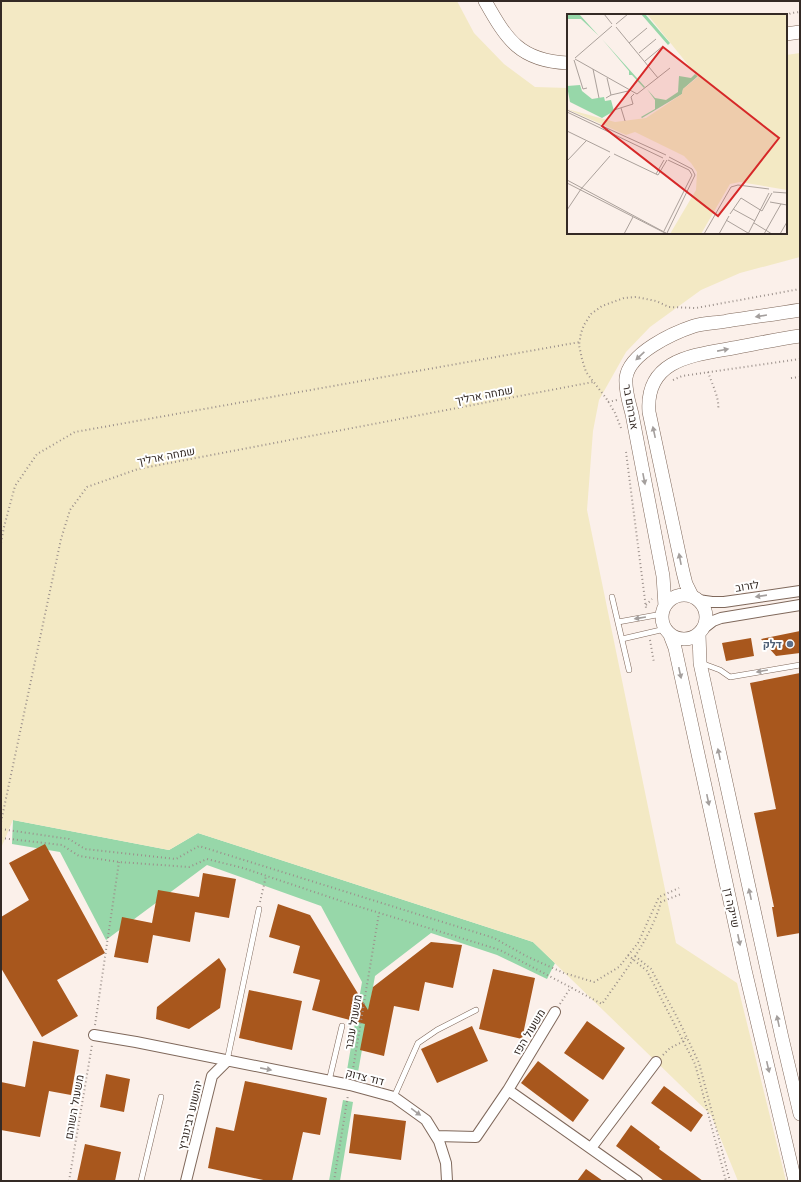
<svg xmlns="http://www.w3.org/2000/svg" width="801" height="1182" viewBox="0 0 801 1182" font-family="Poppins,Heebo,sans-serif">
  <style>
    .green { fill: #97d7a9 }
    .sand { fill: #f3e9c4 }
    .building { fill: #a8571d }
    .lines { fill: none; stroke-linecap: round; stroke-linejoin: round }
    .service-casing { stroke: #7f685b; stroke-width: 6 }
    .minor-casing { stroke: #7f685b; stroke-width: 12 }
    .tertiary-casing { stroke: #7f685b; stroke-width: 14 }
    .path { stroke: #9b908b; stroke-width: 2; stroke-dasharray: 1 3; stroke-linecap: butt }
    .service { stroke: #fff; stroke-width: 5 }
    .minor { stroke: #fff; stroke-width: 10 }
    .tertiary { stroke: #fff; stroke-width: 13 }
    .oneway { fill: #a49f9d }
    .service-dot { fill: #5c6f8a; stroke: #fff; stroke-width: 1.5 }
    .labels { text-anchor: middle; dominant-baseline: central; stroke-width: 4; stroke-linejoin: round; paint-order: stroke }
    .street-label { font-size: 11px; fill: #342a25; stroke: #fff }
    .service-label { font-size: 11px; font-weight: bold; fill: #4e5e75; stroke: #fff; text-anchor: end }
    .inset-road { fill: none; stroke: #aba19b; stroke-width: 1 }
    .view { fill: #d62828; fill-opacity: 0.15; stroke: #d62828; stroke-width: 2 }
    .inset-edge { fill: none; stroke: #342a25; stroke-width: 2 }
  </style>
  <rect width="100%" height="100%" fill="#fbf0ea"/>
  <path class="green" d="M13,820L169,850L198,833L533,942L555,963L547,979L497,955L431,933L375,976L357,1078L346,1076L362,982L321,906L207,865L106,940L60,852L12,844Z
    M343,1100L353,1102L340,1181H329Z"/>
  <path class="sand" d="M1,1H457L474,33L504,64L535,87L568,88V233H786V55L800,53V257L740,273L701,290L650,327L626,352L599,400L593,431L587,510L676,943L737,983L786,1181H738L711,1115L533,942L198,833L169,850L13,820L1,848Z"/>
  <path class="building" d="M800,631V653L776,656L761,639Z
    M751,638L754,656L726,661L722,643Z
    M800,673V933L777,937L772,907H774L754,813L776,809L750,683Z
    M45,844L105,953L57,980L78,1016L42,1037L1,968V917L29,900L9,863Z
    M203,873L236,879L229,918L195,912L190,942L153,935L148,963L114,957L122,917L152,923L158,890L199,897Z
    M278,904L310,915L368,1010L373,987L431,942L462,945L453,988L425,982L419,1011L394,1006L384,1056L360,1050L365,1024L312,1010L320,980L293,973L300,946L269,937Z
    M219,958L226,969L220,1008L189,1029L156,1019L157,1007Z
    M493,969L535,978L522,1039L479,1029Z
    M249,990L302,1001L292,1050L239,1038Z
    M587,1021L625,1048L603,1080L564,1053Z
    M472,1026L488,1061L437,1083L421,1049Z
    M33,1041L79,1050L71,1095L49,1091L40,1137L1,1130V1082L25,1087Z
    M538,1061L589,1100L573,1122L521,1083Z
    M106,1074L130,1079L124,1112L100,1107Z
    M245,1081L327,1098L320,1135L303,1132L292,1181H268L208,1168L216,1127L234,1131Z
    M664,1086L703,1115L691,1132L651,1103Z
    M354,1114L406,1121L401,1160L349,1153Z
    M631,1125L660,1147L659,1149L703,1181H664L616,1146Z
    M85,1144L121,1152L115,1181H77Z
    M586,1169L603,1181H577Z"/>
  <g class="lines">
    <defs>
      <path id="service" d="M612,597L629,670
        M618,622L662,614
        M622,639L665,629
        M701,663L720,670L730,677L800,665
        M227,1061L259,909
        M329,1081L342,1026
        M394,1097L418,1043L437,1030L476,1010
        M141,1181L161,1097"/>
      <path id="minor" d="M698,600L712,602H724L800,591
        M704,628L713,621L721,618L800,605
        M94,1035L136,1042L350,1085L394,1097L426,1120L439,1141L446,1163L447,1181
        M508,1090L555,1012
        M436,1136L476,1137L508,1090L637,1181
        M591,1148L656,1062
        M186,1181L212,1076L227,1061"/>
      <path id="tertiary" d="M485,1C507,40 520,61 568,63
        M786,34L800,32
        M662 617a22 22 0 1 1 44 0a22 22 0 1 1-44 0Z
        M692,596L686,584L683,572L649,412C645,359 694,355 733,348C755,344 778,339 800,336
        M665,606L663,576L632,414C629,402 625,391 626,378C629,353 673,333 694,326C704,323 717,323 727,321C752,317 776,314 800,310
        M699,634L700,663L715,732L782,1038L800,1114
        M670,635L675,648L745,970L795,1181"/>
    </defs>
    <use href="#service" class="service-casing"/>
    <use href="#minor" class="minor-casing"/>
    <use href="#tertiary" class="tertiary-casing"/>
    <path class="path" d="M786,16L791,13L800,12
      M708,372C712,384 720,399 718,410
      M791,378L800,377
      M673,380L682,376L800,359
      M608,402L617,400
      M621,428L615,413L606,398L586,372L582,359L579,345L581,333L584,325L591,314L602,306L624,298L636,297L656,301L669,307L696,308L800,289
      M626,452L646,608
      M1,543L4,527L15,486L37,454L75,432L580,342
      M646,605L652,599
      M650,640L654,663
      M1,822L61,539L70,510L87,487L138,469L593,382
      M1,829L69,839L85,849L176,859L199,846L494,938L528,957L564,973L594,982L619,967L638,943L659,897L679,888
      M1,838L62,845L79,856L119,862L189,867L207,859L243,868L347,903L500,950L602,1004C625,971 650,940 661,902L681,894
      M260,902L266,876
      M628,955L647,971L695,1064L726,1181
      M635,956L651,969L679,1021L699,1063L730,1181
      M560,1004L571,987
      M95,1025L119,862
      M663,1055L670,1048L684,1041L686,1036
      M352,1075L379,913
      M69,1181L92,1045
      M334,1181L348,1095"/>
    <use href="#service" class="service"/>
    <use href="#minor" class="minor"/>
    <use href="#tertiary" class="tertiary"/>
  </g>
  <defs><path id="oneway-solid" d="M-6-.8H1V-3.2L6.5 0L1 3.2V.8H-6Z"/></defs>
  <g class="oneway">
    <use href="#oneway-solid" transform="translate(761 316) rotate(171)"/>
    <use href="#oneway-solid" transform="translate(723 350) rotate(-11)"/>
    <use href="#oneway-solid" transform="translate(640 356) rotate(137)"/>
    <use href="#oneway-solid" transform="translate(654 432) rotate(-102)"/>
    <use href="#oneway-solid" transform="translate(644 479) rotate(79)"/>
    <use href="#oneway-solid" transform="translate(680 559) rotate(-101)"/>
    <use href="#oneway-solid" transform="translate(761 596) rotate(172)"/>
    <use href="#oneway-solid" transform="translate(640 618) rotate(171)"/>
    <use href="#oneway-solid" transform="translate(762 671) rotate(170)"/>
    <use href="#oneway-solid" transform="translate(680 673) rotate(78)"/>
    <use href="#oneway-solid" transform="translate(719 754) rotate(-102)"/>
    <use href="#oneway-solid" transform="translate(708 800) rotate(78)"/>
    <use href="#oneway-solid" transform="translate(750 894) rotate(-102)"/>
    <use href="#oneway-solid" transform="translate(739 940) rotate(78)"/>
    <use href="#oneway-solid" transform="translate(778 1021) rotate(-102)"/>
    <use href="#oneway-solid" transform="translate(768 1067) rotate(77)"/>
    <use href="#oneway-solid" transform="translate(266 1069) rotate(11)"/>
    <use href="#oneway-solid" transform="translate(416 1112) rotate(36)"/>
  </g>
  <circle class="service-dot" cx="790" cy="644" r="4"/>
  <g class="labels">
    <g class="street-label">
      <text transform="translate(484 395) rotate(-11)">שמחה ארליך</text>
      <text transform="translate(631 407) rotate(80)">אברהם בר</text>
      <text transform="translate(166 456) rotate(-11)">שמחה ארליך</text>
      <text transform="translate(747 586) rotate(-8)">לזרוב</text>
      <text transform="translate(732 908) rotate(78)">שייקה דן</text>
      <text transform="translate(353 1022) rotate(-80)">משעול ענבר</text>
      <text transform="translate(529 1032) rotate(-59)">משעול הפז</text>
      <text transform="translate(365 1077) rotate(14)">דוד צדוק</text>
      <text transform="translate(74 1107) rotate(-80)">משעול השוהם</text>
      <text transform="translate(190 1115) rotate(-76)">יהושוע רבינוביץ</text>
    </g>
    <g class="service-label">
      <text x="782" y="644">דלק</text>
    </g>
  </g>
  <g transform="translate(567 14)">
    <rect width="220" height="220" fill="#fbf0ea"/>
    <path d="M0,0H12L32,22L14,5H0ZM74,0H78L103,29L101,31ZM35,25L78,73L77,74L65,61H62V57ZM128,60L131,62L116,75L115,80L75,104L74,103L88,95V86L80,75L88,84L99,86L111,78L112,62L124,64ZM13,71L15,77L25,85L37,83L38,87L44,86L47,97L35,104L3,88L0,72Z" fill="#97d7a9"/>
    <path d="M80,0H220V176L173,168L163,170L134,220H103L129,176L130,158L124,149L117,142L68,118L59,121L0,95L48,108L79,104L115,80L116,75L131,63Z" fill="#f3e9c4"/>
    <path class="inset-road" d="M37,0L45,10M49,10L61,0M49,13L91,64M62,29L80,14M72,39L89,25M8,44L45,12M8,45L70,80L103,54M7,46L16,75L20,74M78,47L96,32M26,55L32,84M44,81L61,77M39,84L44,81L40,64M54,94L58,107M0,96L99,141M47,96L66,90L64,83L67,80M0,98L96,144M0,117L43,138M47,140L91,161L100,146M0,147L19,127M89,160L97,146M0,166L99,219M0,169L98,219M206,178L220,179M203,188L220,191M166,195L188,207M0,196L14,175L43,142M195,197L205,179M163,200L174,184L195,197M159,206L181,219M187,209L205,220M97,217L125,161L122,156L101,146M100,219L128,161L125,155L102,143M57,220L66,203M137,220L164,173L171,171L202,175M152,220L162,202M181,220L202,179M197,220L214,190M213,220L220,208"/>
    <path class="view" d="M96,33L212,124L151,202L35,112Z"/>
    <rect width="220" height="220" class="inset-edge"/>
  </g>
  <rect width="801" height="1182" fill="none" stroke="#342a25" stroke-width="4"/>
</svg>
